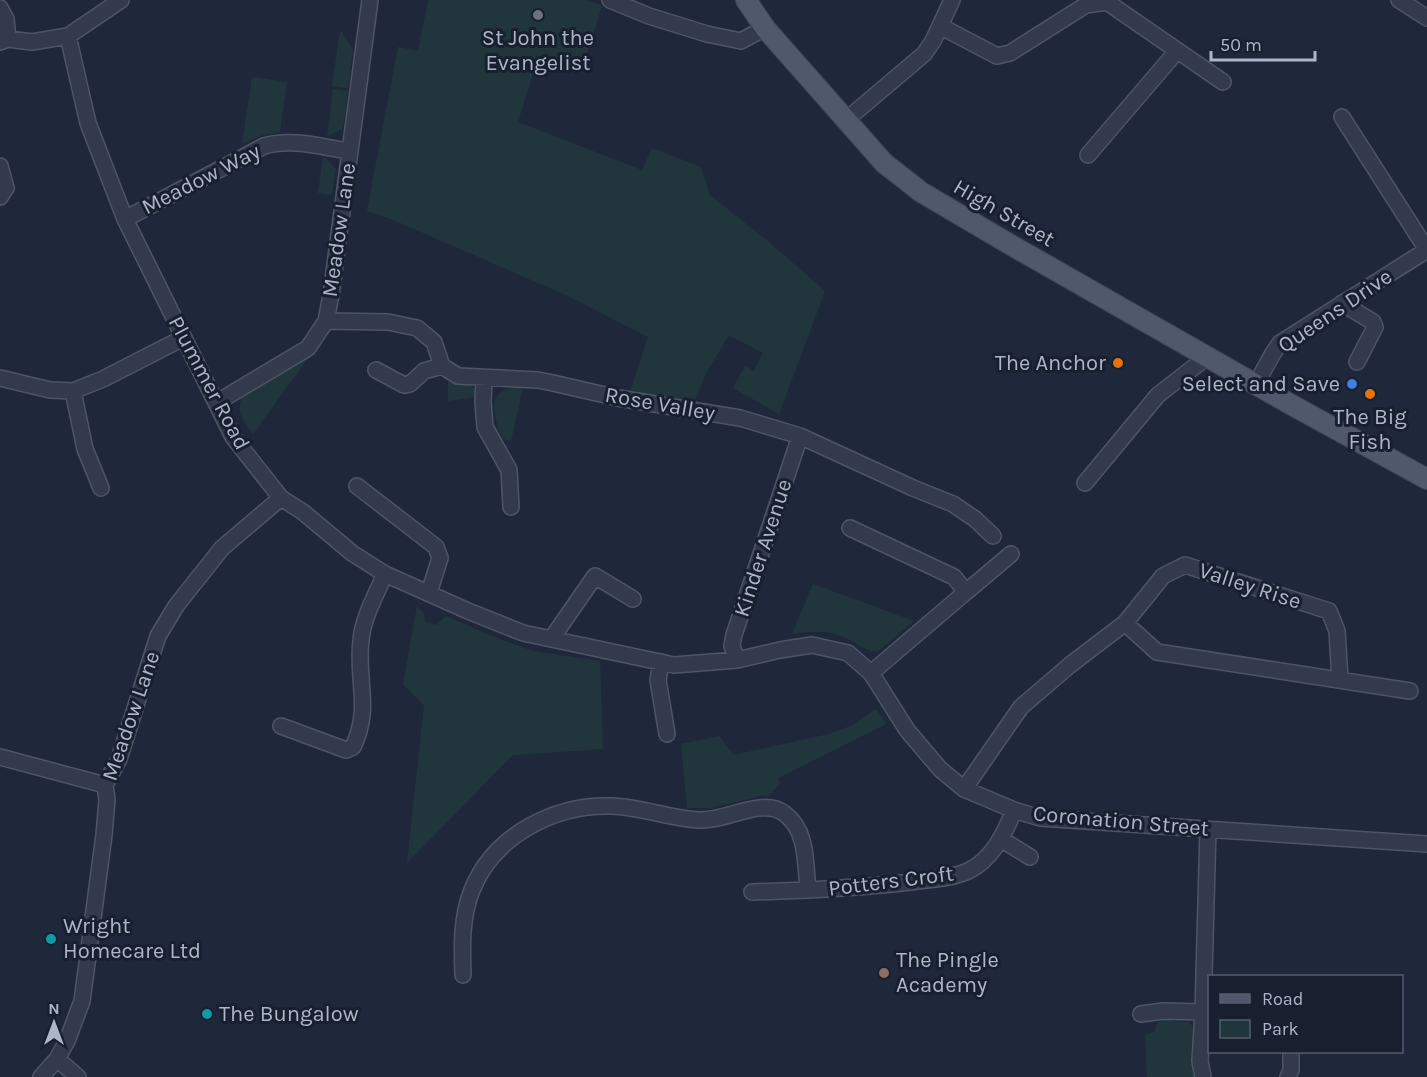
<svg xmlns="http://www.w3.org/2000/svg" width="1427" height="1077" viewBox="0 0 1427 1077" font-family="Karla,sans-serif">
  <style>
    .green { fill: #21363c }
    .lines { fill: none; stroke-linecap: round; stroke-linejoin: round }
    .minor-casing { stroke: #4d5566; stroke-width: 18 }
    .major-casing { stroke: #3c4455; stroke-width: 22 }
    .minor { stroke: #333a4b; stroke-width: 15 }
    .major { stroke: #50596b; stroke-width: 20 }
    .worship-dot { fill: #6b7280; stroke: #182030; stroke-width: 2 }
    .food-dot { fill: #e8710a; stroke: #182030; stroke-width: 2 }
    .shop-dot { fill: #3f7fe0; stroke: #182030; stroke-width: 2 }
    .culture-dot { fill: #0f9aa8; stroke: #182030; stroke-width: 2 }
    .education-dot { fill: #8d6e63; stroke: #182030; stroke-width: 2 }
    .labels { text-anchor: middle; dominant-baseline: central; stroke-width: 6; stroke-linejoin: round; paint-order: stroke }
    .poi-label { font-size: 22px; fill: #adb5c8; stroke: #182030; text-anchor: start }
    .street-label { font-size: 22px; fill: #adb5c8; stroke: #182030 }
  </style>
  <rect width="100%" height="100%" fill="#1f283b"/>
  <path class="green" d="M428,0H588L602,6L581,73L536,64L518,122L642,170L652,148L701,167L710,195L769,242L825,291L779,414L733,388L745,366L754,371L763,353L729,335L707,372L693,403L630,392L648,337L568,296L391,219L367,211L398,47L418,51Z
    M340,31L343,32V35L353,50L348,88L332,86Z
    M252,77L287,82L280,132L263,135L242,144Z
    M333,89L348,91L343,128L327,137Z
    M323,155L336,169L332,195L318,193Z
    M304,356L306,361L253,434C245,423 235,412 242,398Z
    M448,380C462,385 474,379 478,397L448,401Z
    M523,387L511,441L503,439C492,414 484,387 523,387Z
    M813,584L914,621L878,651C865,652 859,644 848,639C829,630 812,631 792,634Z
    M417,606L424,613L425,622L436,625L446,616L497,638L533,651L600,661L603,749L513,755L407,863L424,705L403,684Z
    M876,709L886,724L778,778L780,783L769,796H761L709,808H687L681,744L719,736L734,755L829,734L853,725Z
    M1170,1018L1172,1021L1189,1022L1196,1031L1192,1064L1194,1077H1147L1145,1035L1155,1032C1155,1022 1161,1019 1170,1018Z"/>
  <g class="lines">
    <defs>
      <path id="minor" d="M610,0L649,16L707,34L741,41L765,28
        M1399,0L1427,18
        M0,8L6,19L8,39
        M940,26L997,56L1010,53L1086,5L1107,2L1223,82
        M68,36L88,123L125,219L233,437L281,498L303,512L352,553L385,574L468,611L523,633L674,665L737,660L780,650L812,645L848,653L871,673L907,730L940,769L964,789L1014,810L1040,818L1427,844
        M0,42L8,39L32,42L68,36L121,0
        M1342,117L1427,250
        M846,120L924,54L933,41L952,0
        M1088,155L1177,51
        M0,166L6,188L0,197
        M125,219L264,146C292,138 321,147 349,151
        M1342,303L1373,322L1375,327L1357,362
        M326,321L388,322L417,328L434,342L442,366L458,376L538,380L553,383L618,398L740,418L800,436L913,488L953,504L975,519L993,536
        M376,370L404,385L410,384L424,371L442,366
        M0,378L50,390L73,391L103,379L183,338
        M484,378L483,402L485,427L509,470L511,507
        M1256,384L1272,355L1280,343L1427,250
        M73,391L85,449L101,488
        M216,403L308,348L326,321L331,295L370,0
        M1085,483L1158,395L1207,357
        M357,486L436,547L440,558L429,593
        M850,528L954,577L966,592L871,673
        M966,592L1011,554
        M1125,623L1157,652L1410,691
        M552,638L595,576L633,599
        M737,660L732,646L734,635L800,436
        M661,662L658,680L667,734
        M281,726L346,750L353,747C372,707 356,681 361,640C363,617 376,595 385,574
        M0,757L105,785
        M964,789L1021,707L1070,665L1125,623L1163,576L1185,565L1329,611L1337,631L1340,680
        M1001,839L1030,857
        M752,892L808,890
        M463,975C462,947 461,917 472,890C494,835 555,804 612,806C641,807 668,818 698,820C726,822 763,796 785,814C808,831 805,864 808,890C845,888 881,886 918,881C934,879 953,878 968,871C992,860 1005,833 1014,810
        M1141,1014L1163,1011L1203,1012
        M57,1059L78,1077
        M41,1077L57,1059L67,1041L82,1001L104,835L107,800L105,785L119,759L158,636L176,606L222,548L281,498
        M1203,1077L1200,1061L1203,1012L1208,829
        M1288,1077L1291,1070V1052"/>
      <path id="major" d="M746,0L765,28L884,163L921,192L1011,245L1290,404L1427,479"/>
    </defs>
    <use href="#minor" class="minor-casing"/>
    <use href="#major" class="major-casing"/>
    <use href="#minor" class="minor"/>
    <use href="#major" class="major"/>
  </g>
  <circle class="worship-dot" cx="538" cy="15" r="6"/>
  <g class="food-dot">
    <circle cx="1118" cy="363" r="6"/>
    <circle cx="1370" cy="394" r="6"/>
  </g>
  <circle class="shop-dot" cx="1352" cy="384" r="6"/>
  <g class="culture-dot">
    <circle cx="51" cy="939" r="6"/>
    <circle cx="207" cy="1014" r="6"/>
  </g>
  <circle class="education-dot" cx="884" cy="973" r="6"/>
  <g class="labels">
    <g class="poi-label">
      <text x="538" y="38" text-anchor="middle">St John the<tspan x="538" dy="25">Evangelist</tspan></text>
      <text x="1106" y="363" text-anchor="end">The Anchor</text>
      <text x="1340" y="384" text-anchor="end">Select and Save</text>
      <text x="1370" y="417" text-anchor="middle">The Big<tspan x="1370" dy="25">Fish</tspan></text>
      <text x="63" y="926">Wright<tspan x="63" dy="25">Homecare Ltd</tspan></text>
      <text x="896" y="960">The Pingle<tspan x="896" dy="25">Academy</tspan></text>
      <text x="219" y="1014">The Bungalow</text>
    </g>
    <g class="street-label">
      <text transform="translate(201 179) rotate(-27)">Meadow Way</text>
      <text transform="translate(1004 213) rotate(30)">High Street</text>
      <text transform="translate(339 230) rotate(-82)">Meadow Lane</text>
      <text transform="translate(1335 311) rotate(-34)">Queens Drive</text>
      <text transform="translate(209 383) rotate(62)">Plummer Road</text>
      <text transform="translate(660 404) rotate(10)">Rose Valley</text>
      <text transform="translate(763 548) rotate(-72)">Kinder Avenue</text>
      <text transform="translate(1250 586) rotate(18)">Valley Rise</text>
      <text transform="translate(131 716) rotate(-71)">Meadow Lane</text>
      <text transform="translate(1121 821) rotate(5)">Coronation Street</text>
      <text transform="translate(891 881) rotate(-7)">Potters Croft</text>
    </g>
  </g>
  <rect x="1208" y="975" width="195" height="78" fill="#182030" stroke="#545c6d" stroke-width="1.5"/>
  <rect x="1220" y="994" width="30" height="9" fill="#50596b" stroke="#545c6d" stroke-width="1.5"/>
  <text x="1262" y="1005" font-size="18" fill="#adb5c8">Road</text>
  <rect x="1220" y="1020" width="30" height="18" fill="#21363c" stroke="#545c6d" stroke-width="1.5"/>
  <text x="1262" y="1035" font-size="18" fill="#adb5c8">Park</text>
  <g transform="translate(54 1023)" stroke="#182030" stroke-width="4.5" paint-order="stroke">
  <path d="M0-4.5L10 22L0 15L-10 22Z" fill="#adb5c8"/>
  <text y="-9" font-size="16" font-weight="bold" text-anchor="middle" fill="#adb5c8">N</text>
  </g>
  <path d="M1211 51v9h104v-9" fill="none" stroke="#adb5c8" stroke-width="3"/>
  <text x="1220" y="51" font-size="18" fill="#adb5c8" stroke="#182030" stroke-width="4.5" paint-order="stroke">50 m</text>
</svg>
